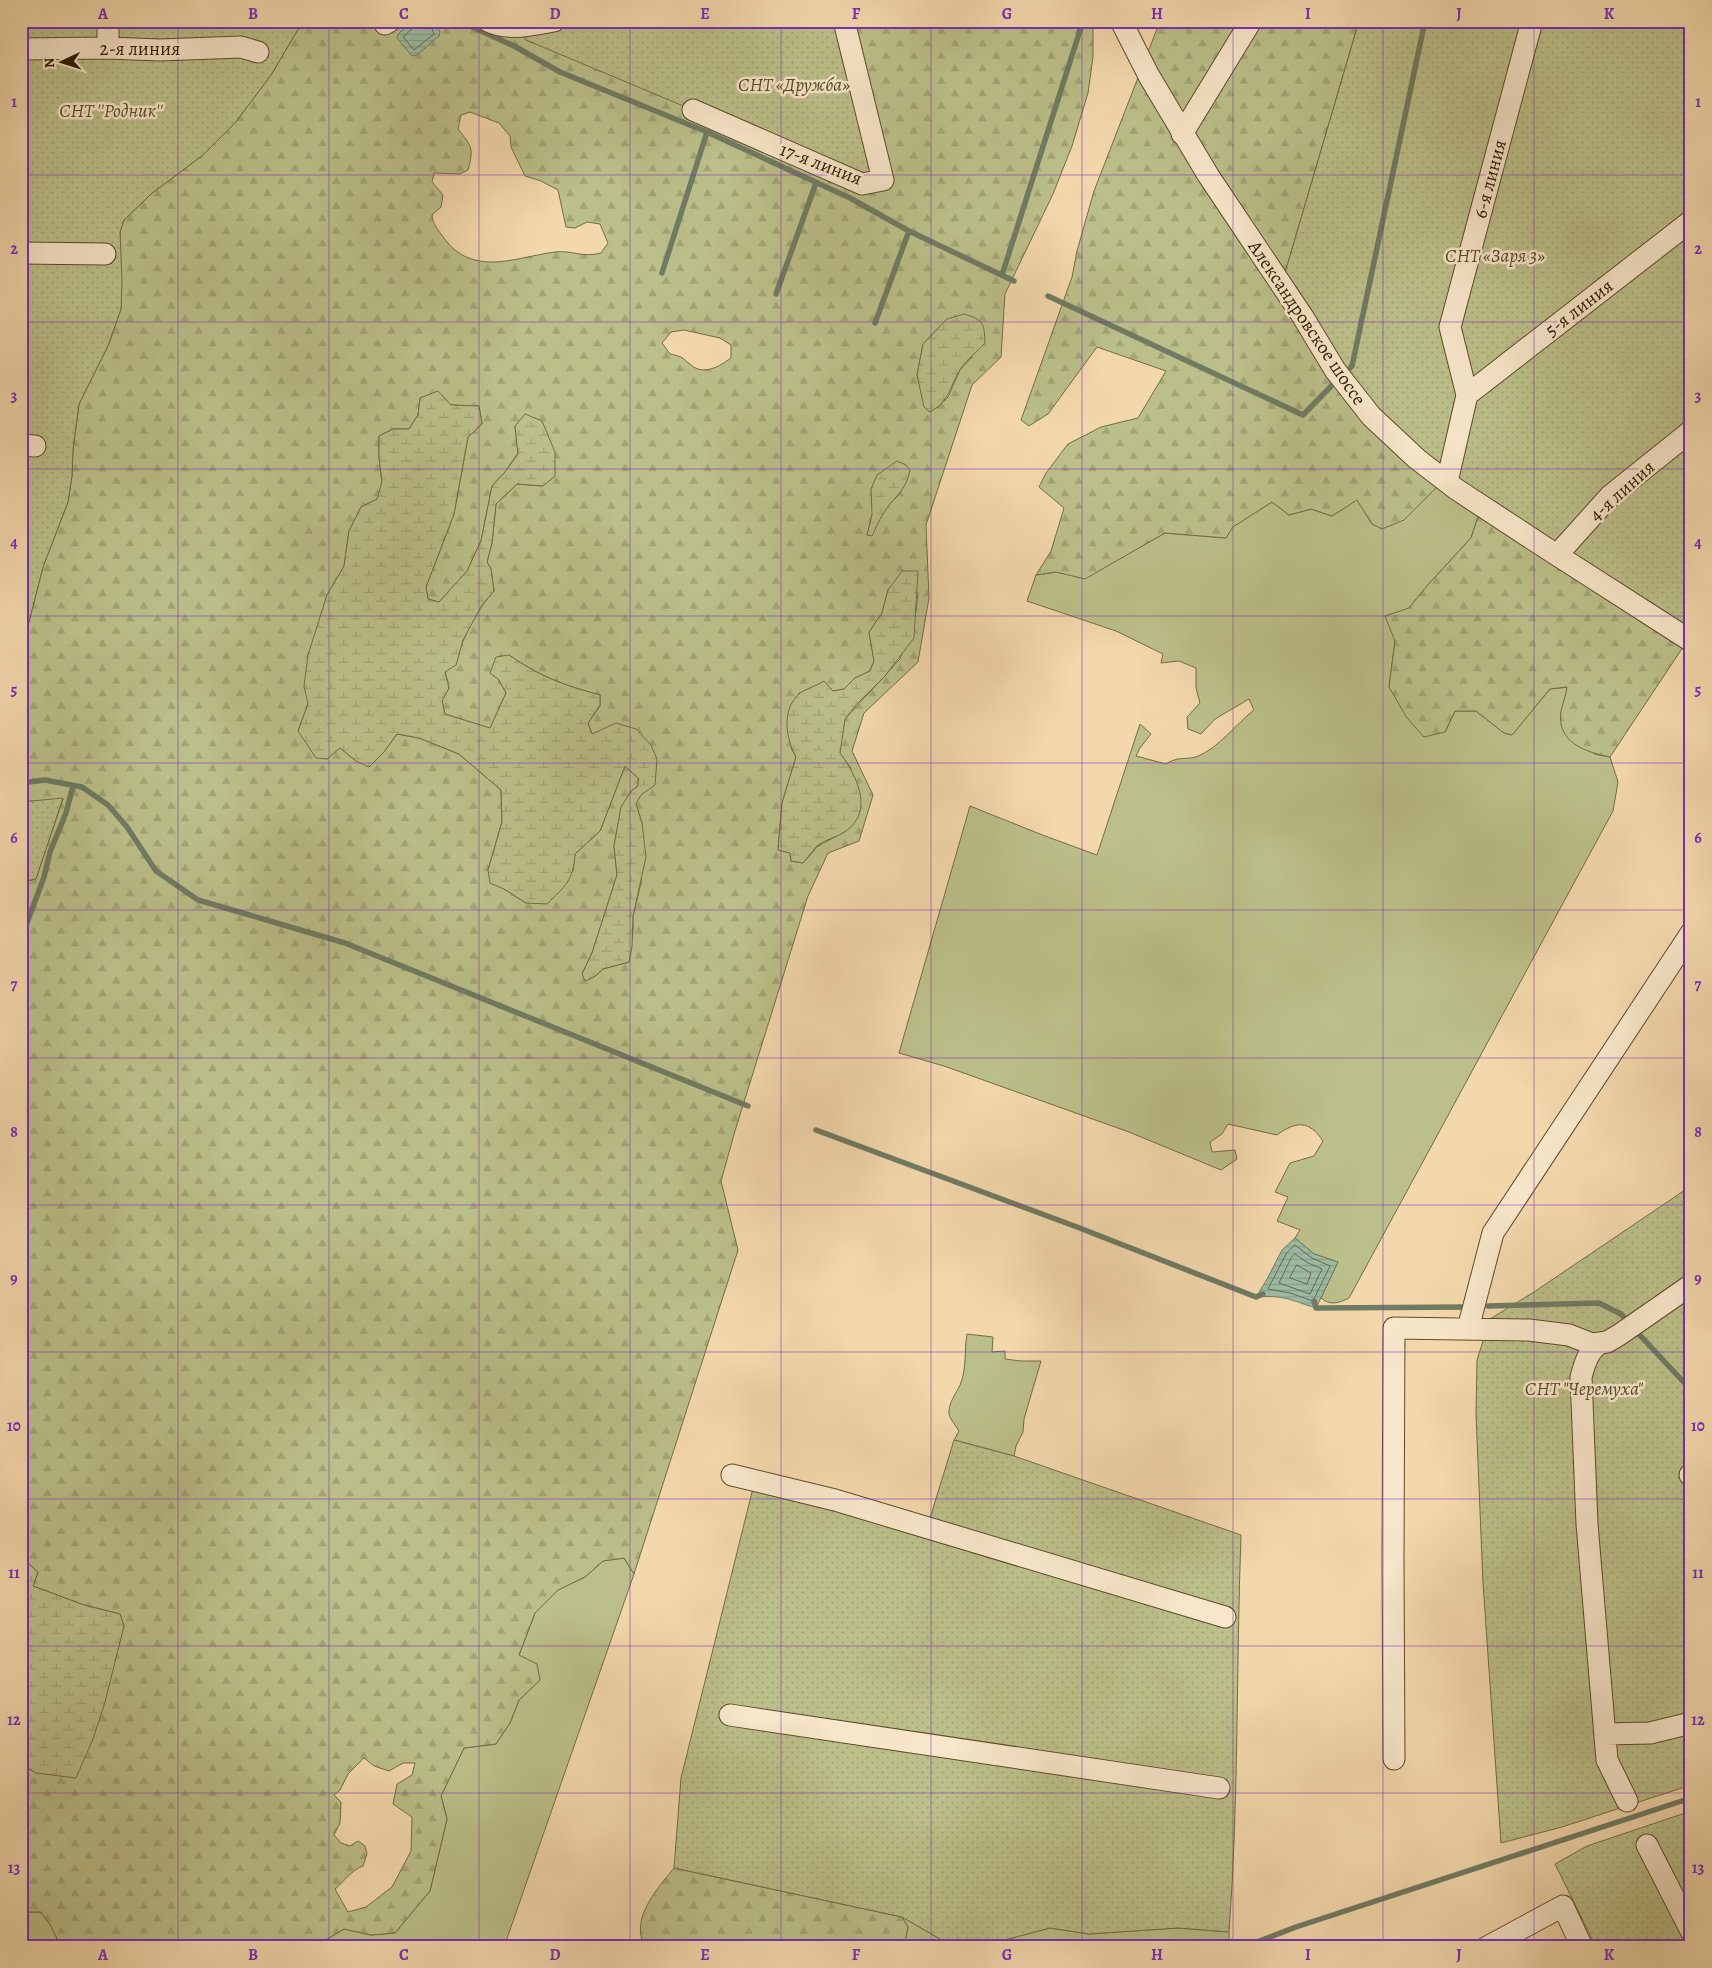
<svg xmlns="http://www.w3.org/2000/svg" width="1712" height="1968" viewBox="0 0 1712 1968" font-family="Alegreya,serif">
  <style>
    .grass { fill: #bbbf89; stroke: #736c44 }
    .forest { fill: url(#forest-firs); stroke: #736c44; fill-rule: evenodd }
    .wetland { fill: url(#wetland-marsh); stroke: #736c44 }
    .garden { fill: url(#garden-dots); stroke: #736c44 }
    .water { fill: url(#water-rules); stroke: #6f7b62 }
    .lines { fill: none; stroke-linecap: round; stroke-linejoin: round }
    .shore { stroke: #646a52; stroke-width: 1 }
    .stream { stroke: #6f7b62; stroke-width: 5.5 }
    .minor-casing { stroke: #5d4a2b; stroke-width: 23 }
    .minor { stroke: #f7e6c9; stroke-width: 21 }
    .grid { fill: none; stroke: #7b2cbf; stroke-width: 1; stroke-opacity: 0.55 }
    .labels { text-anchor: middle; dominant-baseline: central; stroke-width: 5; stroke-linejoin: round; paint-order: stroke }
    .street-label { font-size: 19px; fill: #2b1a00; stroke: #f7e6c9 }
    .park-label { font-size: 19px; font-style: italic; fill: #564c29; stroke: #f7e6c9 }
    .neatline { fill: none; stroke: #7b2cbf; stroke-width: 2 }
    .grid-label { font-size: 16px; text-anchor: middle; font-weight: bold; fill: #7b2cbf }
  </style>
  <defs>
    <pattern id="forest-firs" width="22" height="20" patternUnits="userSpaceOnUse" patternTransform="scale(1.25)"><rect width="22" height="20" fill="#bbbf89"/><path d="M5 1l3.5 6h-7zM16 11l3.5 6h-7z" fill="#a1a474"/></pattern>
    <pattern id="wetland-marsh" width="20" height="14" patternUnits="userSpaceOnUse" patternTransform="scale(1.25)"><rect width="20" height="14" fill="#bbbf89"/><path d="M1 5h8M5 5V1M11 12h8M15 12V8" fill="none" stroke="#a1a474"/></pattern>
    <pattern id="garden-dots" width="8" height="8" patternUnits="userSpaceOnUse" patternTransform="scale(1.25)"><rect width="8" height="8" fill="#bbbf89"/><path d="M2 2h.1M6 6h.1" fill="none" stroke="#a1a474" stroke-width="1.8" stroke-linecap="round"/></pattern>
    <pattern id="water-rules" width="6" height="5" patternUnits="userSpaceOnUse" patternTransform="scale(1.25)"><rect width="6" height="5" fill="#9dbba4"/><path d="M0 2.5h6" fill="none" stroke="#87a08b"/></pattern>
  </defs>
  <rect width="100%" height="100%" fill="#f3d8ac"/>
  <filter id="stains"><feTurbulence type="fractalNoise" baseFrequency=".004" numOctaves="4"/><feColorMatrix values="0 0 0 0 .2 0 0 0 0 .09 0 0 0 0 .02 0 0 0 .5 -.17"/></filter>
  <radialGradient id="worn" r=".72"><stop offset=".6" stop-color="#630" stop-opacity="0"/><stop offset="1" stop-color="#630" stop-opacity=".3"/></radialGradient>
  <path class="grass" d="M1443,481L1481,508L1471,538L1426,587L1409,608L1395,641L1389,687L1445,732L1455,711H1476L1504,733L1512,735L1550,689L1568,687L1561,713L1594,754L1610,757L1618,782L1613,811L1349,1298C1339,1303 1330,1306 1321,1298L1338,1262L1314,1254L1295,1238L1300,1230L1277,1221L1288,1197L1275,1192L1290,1163L1314,1156L1323,1141C1309,1120 1296,1121 1277,1135L1228,1124L1222,1134L1210,1142L1212,1152L1235,1150L1237,1159L1221,1170L1129,1132L944,1066L899,1053L970,806L1045,836L1097,855L1140,724L1151,734L1140,748L1136,756L1166,764C1178,756 1185,760 1196,757C1219,748 1235,725 1254,710L1249,699L1215,719L1201,734L1188,729L1187,717L1200,703L1196,688V668L1179,661L1161,663L1163,654L1116,631L1027,601L1036,575L1056,572L1085,578L1165,533L1226,538L1232,527L1272,502L1289,515L1311,509L1332,516L1357,499L1372,524L1404,520Z
    M967,1334L993,1337L992,1352L1005,1351V1359L1021,1361H1041L1024,1419L1023,1432L1016,1446L1014,1456L954,1440L959,1431C956,1426 950,1419 949,1414C948,1403 956,1394 960,1385C967,1369 964,1351 967,1334Z
    M624,1558L634,1574L504,1947H324V1941L344,1929L371,1935L395,1933L430,1891L447,1819L441,1796L464,1748L496,1744L510,1723L519,1700L540,1680L519,1655L535,1613L558,1590L585,1577L603,1561Z
    M21,1912H41L51,1926L61,1947H21Z
    M902,1917L954,1947H904L908,1927Z
    M1050,1928L1089,1934L1178,1928L1229,1932V1947H978Z"/>
  <path class="forest" d="M303,21H413L398,34L440,32L433,21H488L519,27L526,40L533,43L844,21H1093V57L1088,93L1072,146L1053,194L1005,294L1001,357L972,385L926,525L929,598L918,662L864,713L852,751L873,795L859,841L828,853L808,896L735,1131L721,1181L738,1250L634,1574L624,1558L603,1561L585,1577L558,1590L535,1613L519,1655L537,1664L540,1680L519,1700L510,1723L496,1744L464,1748L441,1796L447,1819L430,1891L395,1933L371,1935L344,1929L324,1941V1947H61L51,1926L41,1912H21V1764L36,1773L115,1657L124,1626L120,1614L84,1605L33,1586L38,1572L21,1557V882L36,879L63,799L21,802V653L43,567L68,502L72,476L73,449L79,404L108,346L121,309L120,232L124,220L151,194L203,155L235,123L271,75ZM470,112L499,123L510,136L511,147L525,176L541,181L558,190L566,227L575,228L587,222L600,224L608,243L601,253C582,258 573,250 555,252C516,257 473,278 444,238C438,230 433,225 432,215L441,207L443,195L432,182L434,173L460,174L468,170C474,148 472,147 458,129L461,115ZM947,319L972,357L960,370L948,397L937,408L921,390L917,375L923,344ZM684,330L720,338L731,345V358C720,366 704,376 691,365C681,357 684,357 670,354L662,343L671,332ZM420,398L451,405L479,406L482,424L468,437L454,514L426,587L428,599L439,602L467,571L481,541L492,486L505,472L518,453L515,426L543,486L517,484L496,504L492,543L487,562L491,569L494,591C481,605 472,621 464,639C456,655 463,660 445,672L449,688L442,701L445,714L490,729L506,693L499,680L509,655C541,677 563,685 600,695V706L588,723L592,734L655,785L640,795L636,804L642,823L641,883L633,916V931L629,962L603,969L594,977L582,974L592,953L617,875L614,846L621,808L631,791L637,787L639,779L625,766L600,831L575,854L573,871L526,903L504,889L488,870L502,822L501,790L459,754L419,738L397,734L384,752L356,761L340,748L327,759L298,731L308,704L320,619L327,595L344,566L349,531L361,507L377,499L382,482L379,458V436L393,429H409L418,415ZM901,492L889,505L867,535L872,515ZM888,590L918,593L916,611L900,659L845,719L839,753L851,768L846,831L818,846L803,863L791,861L790,853L778,849L782,803L796,757L791,748L799,693L814,688L823,682L833,691L844,689L855,678L870,671L874,661L869,632L882,613ZM364,1758L374,1766L389,1771L403,1763H415L412,1775L397,1784L393,1804L412,1817L411,1851L392,1887L366,1907L348,1912L335,1889C345,1881 350,1871 363,1866L367,1854L365,1846L358,1841L350,1846L341,1843L334,1835L340,1823L341,1802L334,1795L340,1790L348,1774Z
    M1160,21H1359L1280,290L1443,481L1404,520L1382,529L1372,524L1357,500L1332,516L1311,509L1289,515L1272,502L1233,527L1226,538L1165,533L1085,579L1056,572L1036,575L1051,551L1064,508L1039,487L1046,473L1068,444L1101,427L1138,418L1166,371L1097,347L1048,414L1029,426L1021,420L1072,277L1077,251L1094,191Z
    M1481,508L1687,641L1610,757C1585,752 1556,742 1561,711C1563,703 1566,695 1567,687L1550,689L1512,735L1504,733L1476,711H1455L1445,732L1424,737L1407,718L1389,687L1395,641L1385,616L1409,608L1426,587L1471,538Z
    M674,1868L902,1917L908,1927L904,1947H645C629,1919 658,1888 674,1868Z"/>
  <path class="wetland" d="M964,314C984,320 984,323 985,343C977,352 966,360 960,370C949,387 950,401 930,412L924,407L917,375L923,344L947,319Z
    M438,391L451,405L479,406L482,424L468,437L454,514L426,587L428,599L439,602L467,571L481,541L492,486L505,472L518,454L515,426L525,414L542,421L555,452V476L543,486L517,484L496,504L492,543L487,562L491,569L494,591L482,605L463,640L456,665L445,672L449,688L442,701L445,714L490,728L506,693L499,680L490,673L496,657L509,655C541,677 563,685 600,695V705L588,723L592,734L616,723L636,729L651,745L657,759L655,785L641,795L636,804L642,823L646,857L633,916L632,947L629,962L603,969L594,977L585,981L582,974L592,953L617,875L614,846L621,807L631,791L637,787L639,779L625,766L600,831L575,854C573,881 566,885 547,904L526,903L504,889L490,883L488,870L502,822L501,790L459,754L419,738L397,734L384,752L369,767L356,761L340,748L327,759L316,758L298,731L308,704L304,686L308,655L327,595L344,566L349,531L361,507L377,499L382,482L379,458V436L393,429H409L418,415L420,398Z
    M897,461L906,465L910,470C906,488 901,491 890,504C882,514 877,525 872,536L867,535L872,515L871,489L877,475Z
    M902,571H918L914,638L885,676L856,705L845,719L840,753C856,775 875,810 846,831C838,837 826,839 818,845C813,850 808,857 803,863L791,861L790,853L778,850L782,803L796,757C786,739 781,710 799,694C801,691 818,685 824,681L833,691L844,689L855,678L870,671L874,661L869,632L882,613L888,590Z
    M21,1557L38,1572L33,1586L84,1605L120,1614L124,1626L105,1702L93,1739L76,1778L36,1773L21,1764Z"/>
  <path class="garden" d="M21,21H303L271,75L235,123L203,155L151,194L124,220L120,232L122,281L121,309L108,346L79,404L73,449L72,476L68,502L43,567L21,653Z
    M488,21H844L883,180L862,184L693,110L526,40L519,27Z
    M1359,21H1691V641L1417,459L1280,290Z
    M63,798L36,879L21,882V802Z
    M1691,1186V1785L1562,1827L1501,1843L1483,1583L1476,1414L1477,1360L1490,1319L1534,1292Z
    M954,1440L1014,1456L1241,1535C1236,1667 1239,1800 1229,1932L1178,1928L1089,1934L1050,1928L978,1947H954L902,1917L674,1868L681,1778L753,1488L927,1528Z
    M1691,1811V1947H1596L1555,1864L1587,1846Z"/>
  <path class="water" d="M413,21H433L440,32L439,36L417,55L412,56L397,38L398,34Z
    M1295,1238L1314,1254L1338,1262L1316,1308C1290,1300 1285,1295 1256,1297L1266,1281L1282,1250Z"/>
  <g class="lines">
    <path class="shore" d="M416,21L415,26L403,37L414,50L434,34L429,21
      M1295,1245L1312,1258L1330,1266L1313,1301L1290,1293L1268,1289L1286,1254Z
      M1295,1254L1308,1263L1322,1269L1310,1294L1279,1283L1291,1258Z
      M1297,1265L1311,1273L1307,1284L1290,1278Z"/>
    <path class="stream" d="M459,21L514,46L560,72L707,132L850,198L909,231L1014,281
      M435,24L440,21
      M662,273L707,132
      M1002,275L1083,21
      M776,294L816,183
      M1048,296L1303,415L1337,380
      M875,323L909,231
      M1344,374L1352,366L1425,21
      M21,783L45,780L82,787L108,805L127,827L156,871L198,900L345,943L748,1106
      M21,939L44,877L50,852L66,813L73,786
      M816,1130L1077,1227L1256,1297L1263,1294
      M1314,1301L1316,1308L1469,1307
      M1488,1306L1599,1303L1621,1314L1627,1321
      M1637,1332L1691,1390
      M1244,1947L1296,1927L1691,1798"/>
    <defs>
      <path id="minor" d="M108,21V48
        M488,21C509,31 532,25 554,21
        M1121,21L1149,76L1208,175L1303,317L1335,370L1371,416L1417,459L1456,489L1546,548L1691,641
        M385,24L390,21
        M21,49L108,48L160,50L241,47L258,52
        M693,110L862,184L883,180L844,21
        M1182,134L1251,21
        M21,253L105,254
        M1467,395L1691,221
        M21,445L35,446
        M1447,482L1467,395L1450,327L1532,21
        M1557,555L1610,496L1691,431
        M1470,1321L1493,1233L1691,933
        M1600,1343C1588,1351 1585,1363 1581,1377L1587,1524L1607,1760L1627,1801
        M732,1475L835,1500L1225,1617
        M1690,1475H1691
        M730,1715L1219,1788
        M1606,1734L1650,1733L1691,1723
        M1394,1759L1393,1561L1394,1328L1529,1330L1569,1335L1592,1344L1607,1342L1619,1335L1691,1285
        M1647,1845L1691,1931
        M1487,1947L1563,1906L1582,1947"/>
    </defs>
    <use href="#minor" class="minor-casing"/>
    <use href="#minor" class="minor"/>
  </g>
  <path class="grid" d="M178,21V1947M329,21V1947M479,21V1947M630,21V1947M781,21V1947M931,21V1947M1082,21V1947M1233,21V1947M1383,21V1947M1534,21V1947M21,175H1691M21,322H1691M21,469H1691M21,616H1691M21,763H1691M21,910H1691M21,1058H1691M21,1205H1691M21,1352H1691M21,1499H1691M21,1646H1691M21,1793H1691"/>
  <g class="labels">
    <g class="street-label">
      <text x="140" y="49">2-я линия</text>
      <text transform="translate(821 164) rotate(21)">17-я линия</text>
      <text transform="translate(1490 179) rotate(-75)">6-я линия</text>
      <text transform="translate(1579 308) rotate(-38)">5-я линия</text>
      <text transform="translate(1307 323) rotate(56)">Александровское шоссе</text>
      <text transform="translate(1622 491) rotate(-42)">4-я линия</text>
    </g>
    <g class="park-label">
      <text x="794" y="85">СНТ «Дружба»</text>
      <text x="111" y="111">СНТ ''Родник''</text>
      <text x="1495" y="256">СНТ «Заря 3»</text>
      <text x="1584" y="1389">СНТ "Черемуха"</text>
    </g>
  </g>
  <rect width="1712" height="1968" fill="none" stroke="#f3d8ac" stroke-width="55"/>
  <g transform="translate(62 62) rotate(266)" stroke="#f7e6c9" stroke-width="4" paint-order="stroke">
  <path d="M0-4L9 19L0 12L-9 19Z" fill="#2b1a00"/>
  <text y="-8" font-size="14" font-weight="bold" text-anchor="middle" fill="#2b1a00">N</text>
  </g>
  <rect x="28" y="28" width="1656" height="1912" class="neatline"/>
  <g class="grid-label">
    <text x="103" y="19">A</text>
    <text x="253" y="19">B</text>
    <text x="404" y="19">C</text>
    <text x="555" y="19">D</text>
    <text x="705" y="19">E</text>
    <text x="856" y="19">F</text>
    <text x="1007" y="19">G</text>
    <text x="1157" y="19">H</text>
    <text x="1308" y="19">I</text>
    <text x="1459" y="19">J</text>
    <text x="1609" y="19">K</text>
    <text x="14" y="107">1</text>
    <text x="1698" y="107">1</text>
    <text x="14" y="254">2</text>
    <text x="1698" y="254">2</text>
    <text x="14" y="401">3</text>
    <text x="1698" y="401">3</text>
    <text x="14" y="548">4</text>
    <text x="1698" y="548">4</text>
    <text x="14" y="695">5</text>
    <text x="1698" y="695">5</text>
    <text x="14" y="843">6</text>
    <text x="1698" y="843">6</text>
    <text x="14" y="990">7</text>
    <text x="1698" y="990">7</text>
    <text x="14" y="1137">8</text>
    <text x="1698" y="1137">8</text>
    <text x="14" y="1284">9</text>
    <text x="1698" y="1284">9</text>
    <text x="14" y="1431">10</text>
    <text x="1698" y="1431">10</text>
    <text x="14" y="1578">11</text>
    <text x="1698" y="1578">11</text>
    <text x="14" y="1725">12</text>
    <text x="1698" y="1725">12</text>
    <text x="14" y="1873">13</text>
    <text x="1698" y="1873">13</text>
    <text x="103" y="1960">A</text>
    <text x="253" y="1960">B</text>
    <text x="404" y="1960">C</text>
    <text x="555" y="1960">D</text>
    <text x="705" y="1960">E</text>
    <text x="856" y="1960">F</text>
    <text x="1007" y="1960">G</text>
    <text x="1157" y="1960">H</text>
    <text x="1308" y="1960">I</text>
    <text x="1459" y="1960">J</text>
    <text x="1609" y="1960">K</text>
  </g>
  <rect width="100%" height="100%" filter="url(#stains)"/>
  <rect width="100%" height="100%" fill="url(#worn)"/>
</svg>
